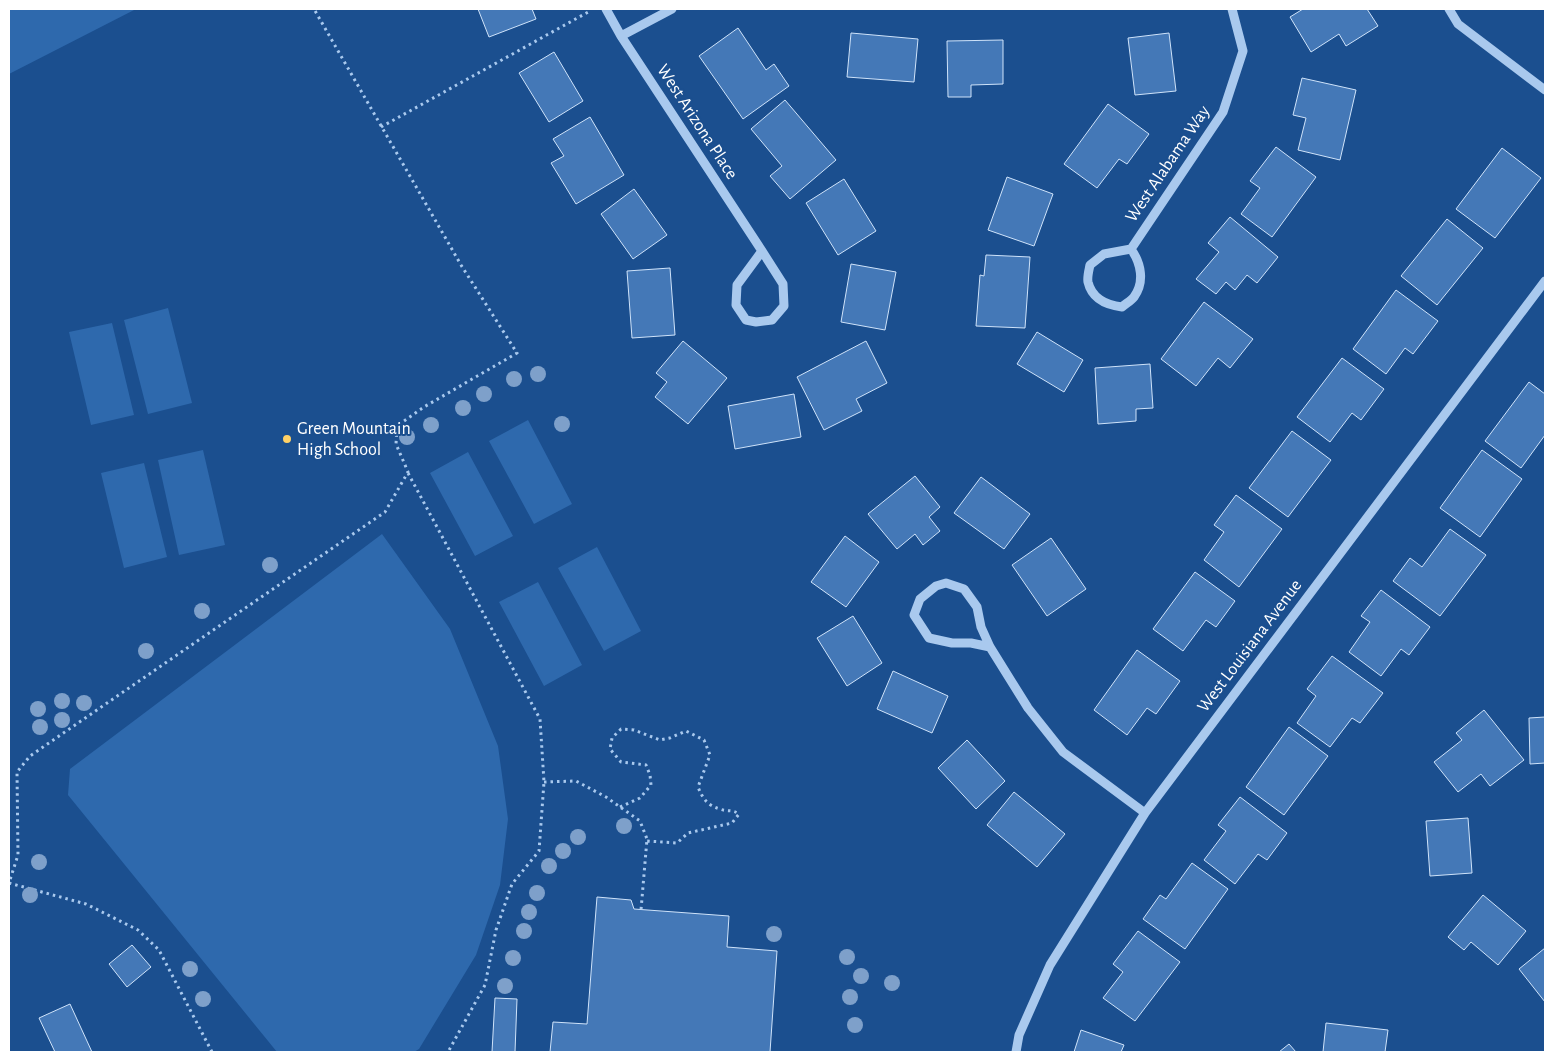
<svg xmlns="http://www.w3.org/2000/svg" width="1554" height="1061" viewBox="0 0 1554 1061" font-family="'Alegreya Sans',sans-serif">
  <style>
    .green { fill: #2e69ad }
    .building { fill: #4478b7; stroke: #cfe3fa }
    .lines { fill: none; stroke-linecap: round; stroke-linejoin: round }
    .path { stroke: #a9c9ee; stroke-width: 3; stroke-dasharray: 2.5 4; stroke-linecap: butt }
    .minor { stroke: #a9c9ee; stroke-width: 9 }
    .tree { fill: #7ea0ca }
    .poi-dot { fill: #ffd166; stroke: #1b4f8f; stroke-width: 2 }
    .labels { text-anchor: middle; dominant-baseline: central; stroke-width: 4; stroke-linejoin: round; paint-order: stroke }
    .street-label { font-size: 18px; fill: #fff; stroke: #1b4f8f }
    .poi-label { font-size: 18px; fill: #fff; stroke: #1b4f8f; text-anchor: start }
  </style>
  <rect width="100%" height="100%" fill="#1b4f8f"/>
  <path class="green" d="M9,9H136L9,74Z
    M168,308L192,403L148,414L124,320Z
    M112,323L134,415L91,425L69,332Z
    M528,420L572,504L534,524L489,441Z
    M203,450L225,545L179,555L158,460Z
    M468,452L513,536L475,556L430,473Z
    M144,463L167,557L124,568L101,473Z
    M382,534L450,629L498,746L508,819L500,885L476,955L419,1049L414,1052H277L68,795L70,769Z
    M597,547L641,631L604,651L558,568Z
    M538,582L582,665L544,686L499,602Z"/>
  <path class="building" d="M478,9H532L536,19L489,37Z
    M1303,9H1367L1378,26L1346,46L1339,34L1311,52L1290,17Z
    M738,28L766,70L774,64L789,86L743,119L699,56Z
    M851,33L918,39L914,82L847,77Z
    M1169,33L1176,91L1135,95L1128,38Z
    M1003,40V84L971,85V97H948L947,41Z
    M554,52L583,101L549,122L519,73Z
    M1302,78L1356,90L1340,160L1298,150L1306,118L1293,115Z
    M785,100L836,160L790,199L770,176L782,166L751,129Z
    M1108,104L1149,134L1127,164L1119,159L1097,188L1064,164Z
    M590,117L624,175L576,204L551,163L564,156L553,139Z
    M1276,147L1316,177L1272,237L1241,214L1260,188L1250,181Z
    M1502,148L1541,178L1495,238L1456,209Z
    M1007,177L1053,194L1034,246L988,230Z
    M844,179L876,231L838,255L806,203Z
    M634,189L667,235L633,259L601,214Z
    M1230,217L1278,257L1257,283L1247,275L1235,290L1226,282L1216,294L1196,279L1219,252L1208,243Z
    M1447,219L1483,248L1437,305L1401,276Z
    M986,255L1030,257L1025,328L976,326L980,275L984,276Z
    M851,264L896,272L885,330L841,322Z
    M670,268L675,335L632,338L627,271Z
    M1396,290L1438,321L1413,354L1405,348L1386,374L1353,349Z
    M1204,302L1253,339L1230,368L1218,358L1196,386L1161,359Z
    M1037,332L1083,360L1064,392L1017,364Z
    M683,341L727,378L688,424L655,397L667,382L656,373Z
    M866,341L887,383L856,399L862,411L824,430L797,377Z
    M1342,358L1384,389L1361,420L1352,413L1330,442L1297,417Z
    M1150,364L1153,408L1136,409V421L1098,424L1095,368Z
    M1529,382L1545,394V435L1521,468L1485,441Z
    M794,394L801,437L735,449L728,406Z
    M1292,431L1331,460L1288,517L1249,488Z
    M1482,450L1522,479L1480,537L1440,508Z
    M915,476L940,507L929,517L940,531L923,545L915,534L897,549L868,514Z
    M981,477L1030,514L1004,549L954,513Z
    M1236,495L1282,529L1239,587L1204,560L1224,532L1214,525Z
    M1450,529L1486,555L1440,616L1393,581L1410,558L1422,567Z
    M845,536L879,562L846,607L811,582Z
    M1051,538L1086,589L1047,616L1012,565Z
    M1195,572L1235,601L1216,627L1206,620L1183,651L1153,629Z
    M1381,590L1430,627L1409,655L1401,649L1381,676L1349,652L1370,622L1361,616Z
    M853,616L882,663L847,686L817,638Z
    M1137,650L1180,681L1156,714L1147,708L1127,735L1094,710Z
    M1332,656L1383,693L1360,723L1352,718L1330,747L1297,723L1316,696L1307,689Z
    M893,671L948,696L932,733L877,709Z
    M1484,710L1524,760L1490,786L1481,774L1458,792L1434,762L1462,740L1456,733Z
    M1545,717V763L1530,764L1529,718Z
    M1289,727L1328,756L1284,815L1246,787Z
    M967,740L1005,781L976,809L938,768Z
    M1014,792L1065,834L1037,867L987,825Z
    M1240,797L1287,833L1267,860L1258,854L1235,884L1204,860L1226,831L1218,825Z
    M1468,818L1472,873L1430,876L1426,821Z
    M1192,863L1228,889L1185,949L1143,919L1160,895L1166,899Z
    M1483,895L1526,931L1498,965L1471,942L1464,950L1448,937Z
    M597,897L631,900L634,909L729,916L727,947L777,951L770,1052H550L553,1022L587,1024Z
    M1138,931L1180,962L1135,1021L1103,998L1123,972L1113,964Z
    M132,945L151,967L127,987L109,964Z
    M1545,948V1002L1519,969Z
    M495,998L517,999L515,1052H492Z
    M70,1004L92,1052H55L39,1018Z
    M1326,1023L1388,1030L1385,1052H1323Z
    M1081,1030L1124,1045L1121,1052H1074Z
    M1289,1044L1296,1052H1279Z"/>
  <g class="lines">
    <path class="path" d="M381,127L590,11
      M408,473L540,719L544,782L539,851L512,884L496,930L485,985L448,1052
      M544,782L576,781L606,797L640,821L647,839L641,910
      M620,807L640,798L651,785L650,775L646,765L621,762L610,749L612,738L621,729L634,730L660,740L670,738L686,731L704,740L710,755L698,787C703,799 707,805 720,809C727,812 732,809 739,814L732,823L688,833L677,843L647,841
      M212,1052L159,950L138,930L86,904L9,883L18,855L17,772L30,756L385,512L408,472L396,444L397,426L424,407L517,353L461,265L314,9"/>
    <path class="minor" d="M606,9L621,36L762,251L783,284L784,306L772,320L756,322L746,320L736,305L737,285L762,251
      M1449,9L1458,24L1545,90
      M621,36L672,9
      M1131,249C1141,263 1145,282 1134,297C1131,301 1125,304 1122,307C1106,305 1092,299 1088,282C1087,277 1089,270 1090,265L1104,254L1131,249L1223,112L1243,51L1232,9
      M990,647L971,643H952L929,638L914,615L920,599L936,586L946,583L964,589L977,607L981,627L990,647L1028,708L1063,752L1145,813
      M1016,1052L1019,1035L1050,965L1145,813L1545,281"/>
  </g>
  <g class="tree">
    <circle cx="538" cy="374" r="8"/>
    <circle cx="514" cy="379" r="8"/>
    <circle cx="484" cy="394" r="8"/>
    <circle cx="463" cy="408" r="8"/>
    <circle cx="562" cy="424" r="8"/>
    <circle cx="431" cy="425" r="8"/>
    <circle cx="407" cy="437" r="8"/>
    <circle cx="270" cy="565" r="8"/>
    <circle cx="202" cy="611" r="8"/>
    <circle cx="146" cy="651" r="8"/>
    <circle cx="62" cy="701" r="8"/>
    <circle cx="84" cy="703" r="8"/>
    <circle cx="38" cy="709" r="8"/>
    <circle cx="62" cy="720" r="8"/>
    <circle cx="40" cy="727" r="8"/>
    <circle cx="624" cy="826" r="8"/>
    <circle cx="578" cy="837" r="8"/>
    <circle cx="563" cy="851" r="8"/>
    <circle cx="39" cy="862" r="8"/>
    <circle cx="549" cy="866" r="8"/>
    <circle cx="537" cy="893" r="8"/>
    <circle cx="30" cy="895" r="8"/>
    <circle cx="529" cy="912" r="8"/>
    <circle cx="524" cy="931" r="8"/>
    <circle cx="774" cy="934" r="8"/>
    <circle cx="847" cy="957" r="8"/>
    <circle cx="513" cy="958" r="8"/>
    <circle cx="190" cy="969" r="8"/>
    <circle cx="861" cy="976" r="8"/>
    <circle cx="892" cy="983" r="8"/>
    <circle cx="505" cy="986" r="8"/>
    <circle cx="850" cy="997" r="8"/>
    <circle cx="203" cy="999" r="8"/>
    <circle cx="855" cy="1025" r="8"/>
  </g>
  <circle class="poi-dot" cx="287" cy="439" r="5"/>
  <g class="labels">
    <g class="street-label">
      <text transform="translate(697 122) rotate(57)">West Arizona Place</text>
      <text transform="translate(1168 164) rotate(-56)">West Alabama Way</text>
      <text transform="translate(1250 646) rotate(-53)">West Louisiana Avenue</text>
    </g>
    <g class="poi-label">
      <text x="297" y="429">Green Mountain<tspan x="297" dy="21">High School</tspan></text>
    </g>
  </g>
  <rect width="1554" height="1061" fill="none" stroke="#ffffff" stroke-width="20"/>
</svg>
